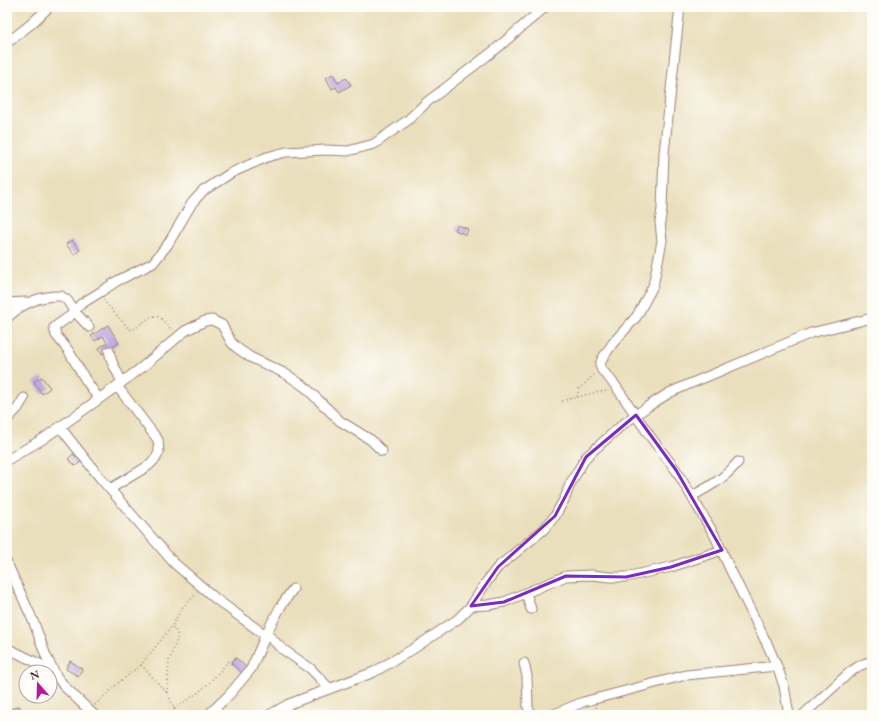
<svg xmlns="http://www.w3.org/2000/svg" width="879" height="722" viewBox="0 0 879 722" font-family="'EB Garamond',serif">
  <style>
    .building { fill: #bdace2 }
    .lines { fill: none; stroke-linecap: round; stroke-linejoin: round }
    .minor-casing { stroke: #9a7f74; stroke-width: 11 }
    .path { stroke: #9a7f74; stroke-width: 1.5; stroke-dasharray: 1 3; stroke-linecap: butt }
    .minor { stroke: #fff; stroke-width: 9 }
    .marked { fill: none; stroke: #7b2cbf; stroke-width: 3; stroke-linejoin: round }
  </style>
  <rect width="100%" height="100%" fill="#fdfcf7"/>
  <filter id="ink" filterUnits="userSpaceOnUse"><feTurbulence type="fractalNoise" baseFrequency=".025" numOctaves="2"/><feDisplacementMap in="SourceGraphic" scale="8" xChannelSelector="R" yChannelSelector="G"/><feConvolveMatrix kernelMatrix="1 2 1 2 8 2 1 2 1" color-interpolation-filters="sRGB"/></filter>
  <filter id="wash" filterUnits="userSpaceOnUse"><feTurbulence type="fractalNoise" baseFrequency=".012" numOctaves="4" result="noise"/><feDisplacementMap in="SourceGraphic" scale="16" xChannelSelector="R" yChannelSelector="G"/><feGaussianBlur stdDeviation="0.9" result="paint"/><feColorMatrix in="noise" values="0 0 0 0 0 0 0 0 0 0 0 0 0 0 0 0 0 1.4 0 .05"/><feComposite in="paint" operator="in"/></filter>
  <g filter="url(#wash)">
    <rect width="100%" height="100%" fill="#eadfbc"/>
    <g id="blocks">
      <path class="building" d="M333,74L338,83L346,78L351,85L339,92L336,87L332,89L326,78Z
        M458,225L468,229L466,235L455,230Z
        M72,240L80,250L74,255L66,244Z
        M108,325L119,343L102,354L99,348L107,343L103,336L95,341L91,336Z
        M42,377L50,388L42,394L34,382Z
        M73,454L81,461L76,466L68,459Z
        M7,652L11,662L7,663Z
        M236,658L247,668L242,673L231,663Z
        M70,661L82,669L78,676L66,669Z
        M19,706L22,713L17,715H10L8,710Z"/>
    </g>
  </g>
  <g filter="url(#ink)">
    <use href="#blocks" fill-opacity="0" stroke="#9a7f74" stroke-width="1"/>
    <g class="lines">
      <defs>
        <path id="minor" d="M680,7L664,153L662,209L660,222L662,241L653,286L637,316L613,343L602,359L600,365L602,370L615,385L652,439L676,470L715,536L730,569L769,648L778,669L784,686L789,715
          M7,43L31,24L49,7
          M7,303L26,302
          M7,318C21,304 41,295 61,296L67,300L74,311L89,327
          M109,351L112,362L122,382
          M99,399L85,379L68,350L56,335L54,328L56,326L70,316L81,304L102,291L117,281L153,263L168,244L192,203L203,191L231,173L267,157L286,152L326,150L348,151L374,144L408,120L427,102L496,49L545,7
          M7,419L18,408L24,398
          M60,427L101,479L174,563L216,599L265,635
          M7,460L43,439L99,399L140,369L185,331L205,321L212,320L222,325L231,342L237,348L250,357L286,374L305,387L340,421L371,440L382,451
          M110,489L148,466L156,458L159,452L158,440L117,386
          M692,496C709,487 725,478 738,462
          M7,563L34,623L46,656L57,677L66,688L94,715
          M526,593L531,609
          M471,606L488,605L504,602L566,576L592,575L610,577H626L671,567L722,550
          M266,633L281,648L311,669L329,688
          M7,648L54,671
          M524,663L527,676L528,707L531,715
          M280,709L294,715
          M208,715L229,695L251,669L268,630L281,606L293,589
          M269,715L289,704L374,672L413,649L458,619L471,606L487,581L498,567L543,530L555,516L565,498L570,484L586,457L622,425L647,407L669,393L687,385L811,333L872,318
          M552,715L583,702L686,675L777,666
          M803,715L850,672L861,665L872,661"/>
      </defs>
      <use href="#minor" class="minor-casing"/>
      <path class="path" d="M103,300L129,329L132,330C139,327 152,312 159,317C165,321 167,327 173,330
        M577,397L579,389L594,375
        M562,401L597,392L609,391
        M141,665L168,694L177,715
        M167,693L169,661L178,637L177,633L172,626
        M95,705L118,683L141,665L172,626L182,608L197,593
        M596,707L600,715
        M174,709L199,692L210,682L229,661"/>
      <use href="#minor" class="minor"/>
    </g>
  </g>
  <path class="marked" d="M636,415L676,470L722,550L671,567L626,577L566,576L504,602L471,606L498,567L555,516L586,457Z"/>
  <rect width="879" height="722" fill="none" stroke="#fdfcf7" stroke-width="24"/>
  <g transform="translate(38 684) rotate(340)"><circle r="19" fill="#fdfcf7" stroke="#b5a4a5"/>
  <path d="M0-3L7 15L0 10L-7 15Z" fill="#b5179e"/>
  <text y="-6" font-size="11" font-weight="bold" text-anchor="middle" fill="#4a1f2b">N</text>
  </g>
</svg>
